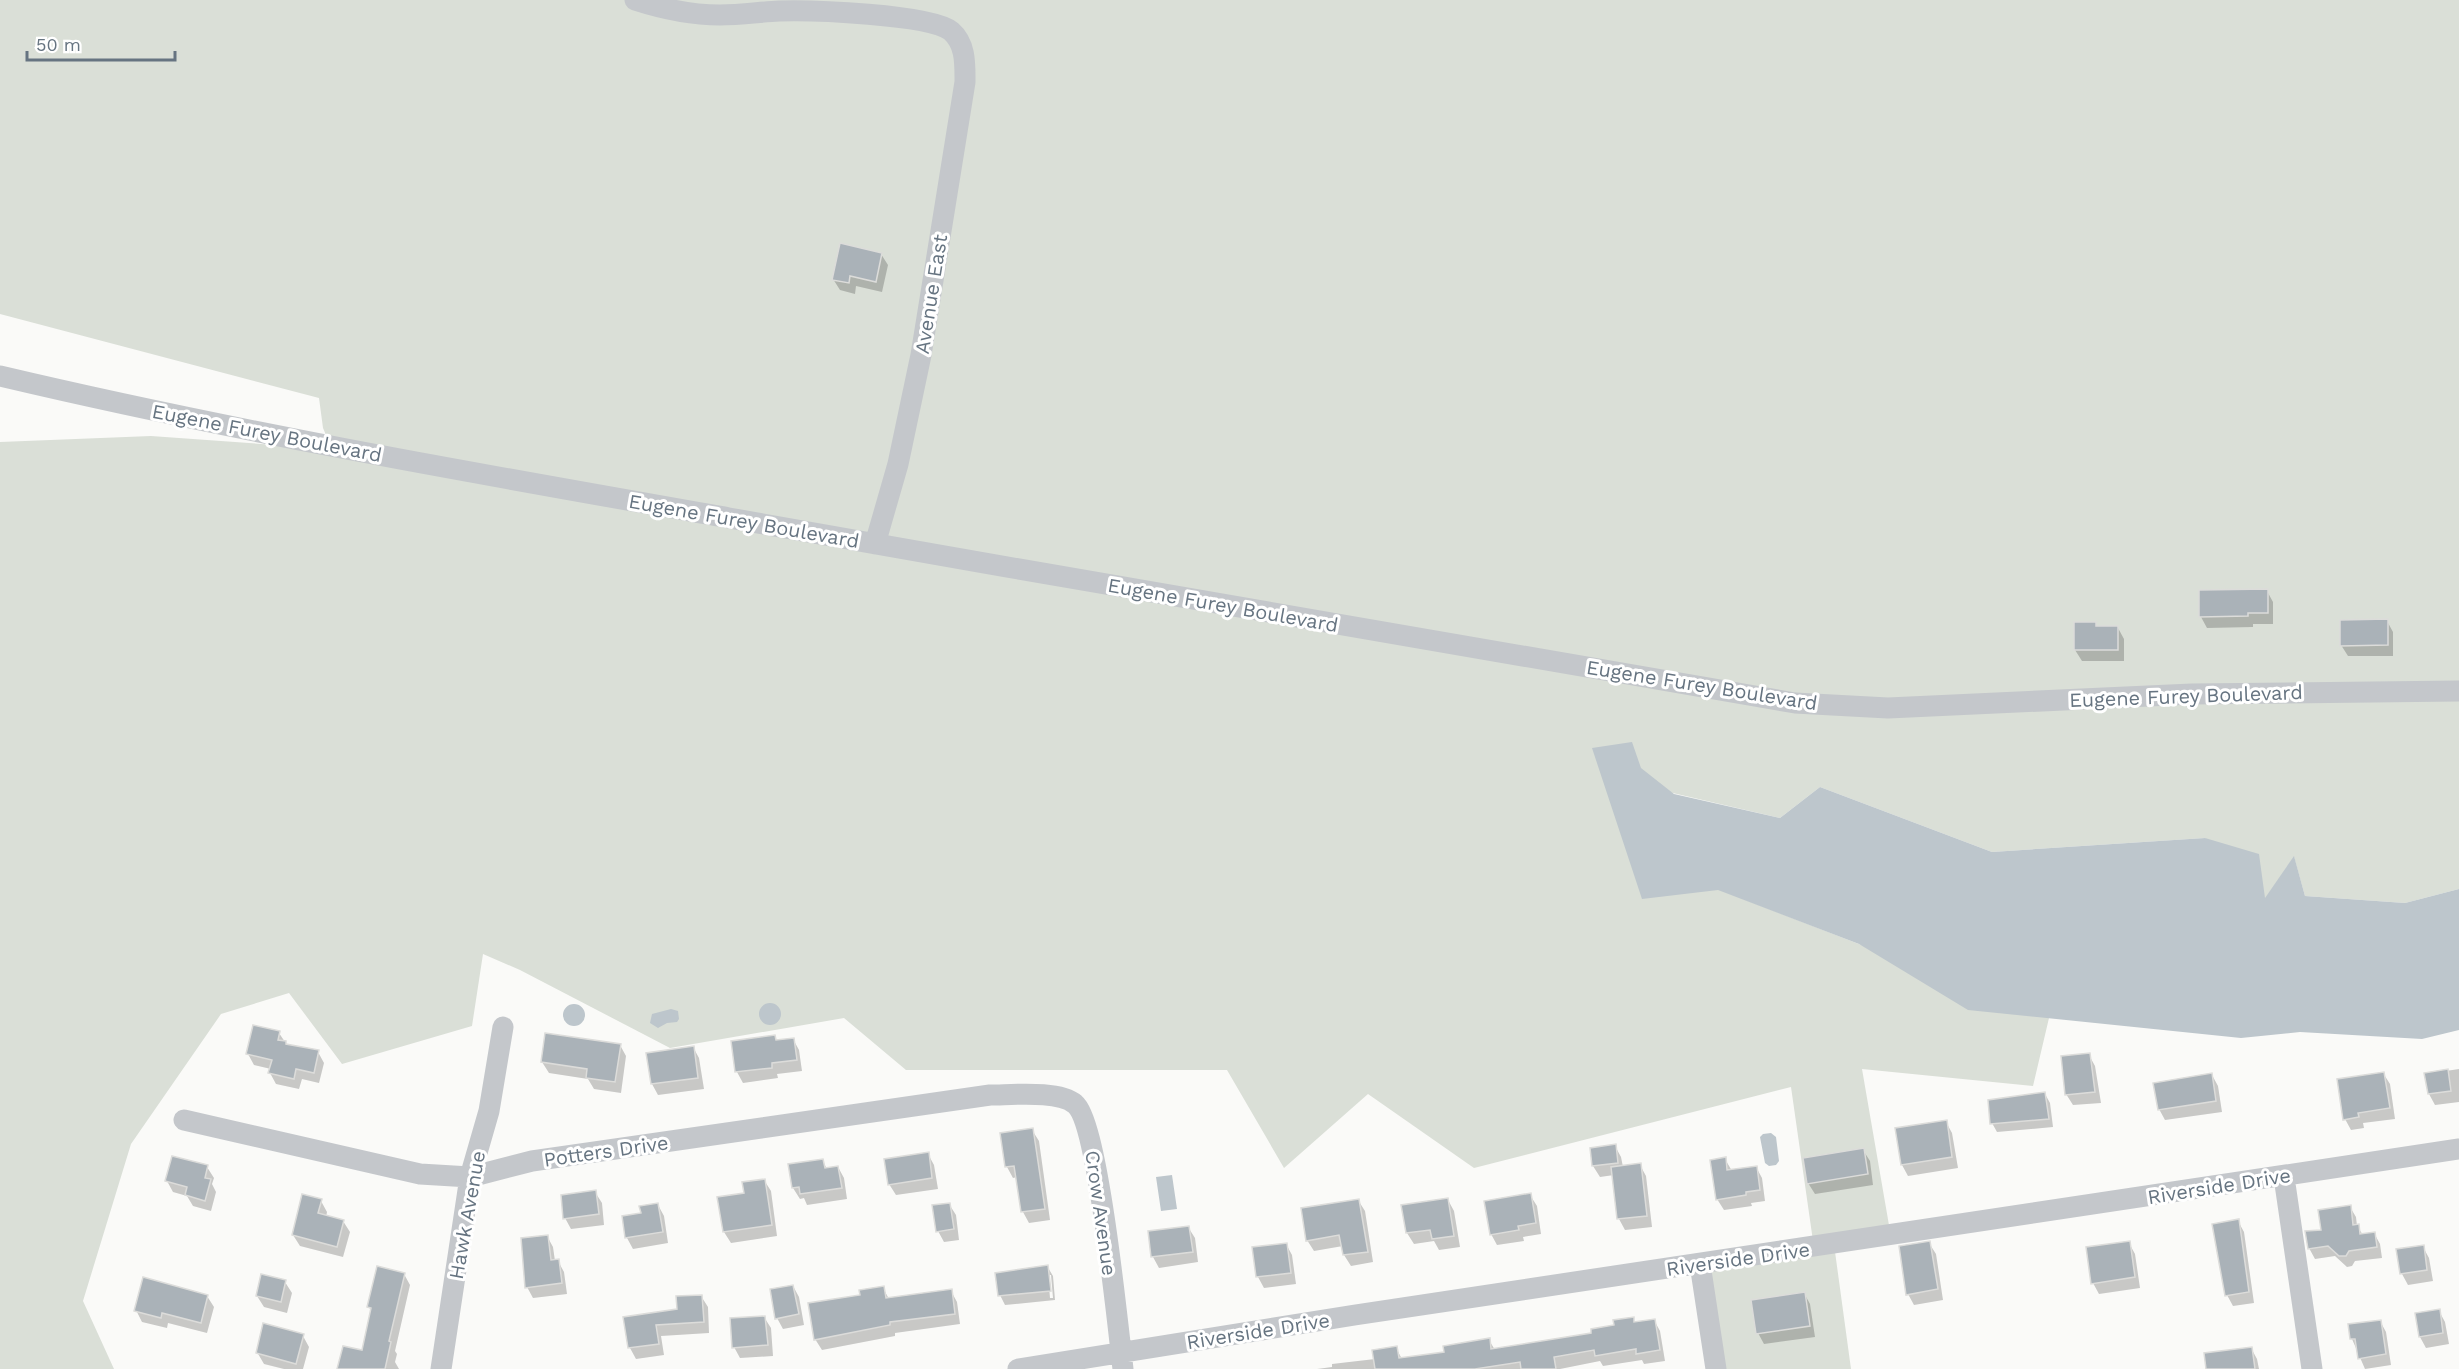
<svg xmlns="http://www.w3.org/2000/svg" width="2459" height="1369" viewBox="0 0 2459 1369" font-family="'Work Sans',sans-serif">
  <style>
    .green { fill: #dadfd7 }
    .water { fill: #bdc6cc }
    .shadow { fill: #0003; fill-rule: evenodd }
    .building { fill: #aab2b8; stroke: #dcdcda; stroke-width: 1.5 }
    .lines { fill: none; stroke-linecap: round; stroke-linejoin: round }
    .minor { stroke: #c4c7cb; stroke-width: 21 }
    .labels { text-anchor: middle; dominant-baseline: central; stroke-width: 6; stroke-linejoin: round; paint-order: stroke }
    .street-label { font-size: 20px; fill: #667481; stroke: #fff }
  </style>
  <rect width="100%" height="100%" fill="#fafaf8"/>
  <path class="green" d="M0,0H2459V889L2405,903L2305,896L2294,857L2265,899L2205,838L1992,852L1820,787L1780,818L1647,787L1593,748L1720,890L2049,1018L2033,1086L1862,1069L1890,1231L1833,1237L1851,1369H1709L1698,1258L1813,1241L1791,1087L1474,1168L1368,1094L1284,1168L1227,1070H906L844,1018L670,1048L520,970L483,954L472,1026L342,1064L289,993L221,1014L131,1144L83,1301L114,1369H0V442L151,436L332,449L323,428L319,398L0,314Z"/>
  <path class="water" d="M1632,742L1641,768L1674,794L1780,818L1820,787L1992,852L2205,838L2259,854L2265,898L2294,856L2305,896L2405,903L2459,889V1030L2422,1039L2300,1032L2241,1038L1968,1010L1859,944L1718,890L1642,899L1592,748Z
    M759 1014a11 11 0 1 1 22 0a11 11 0 1 1-22 0Z
    M563 1015a11 11 0 1 1 22 0a11 11 0 1 1-22 0Z
    M671,1009L678,1011L679,1019L677,1022L667,1023L658,1028L650,1023L652,1014Z
    M1771,1133L1776,1137L1779,1161L1776,1165L1769,1166L1765,1163L1760,1137L1763,1134Z
    M1172,1175L1177,1209L1161,1211L1156,1177Z"/>
  <path class="shadow" d="M881,254L888,265L882,292L856,286L855,294L840,290L833,279Z
    M2267,591L2273,602V624H2253V627L2207,628L2201,617Z
    M2387,621L2393,632V656H2348L2341,645Z
    M2095,623L2098,628H2118L2124,639V661H2082L2075,650Z
    M279,1033L287,1045L318,1052L324,1063L319,1083L302,1079L299,1089L276,1084L270,1073L271,1069L254,1065L248,1054Z
    M774,1037L777,1041L793,1039L799,1050L802,1071L777,1074L778,1078L743,1083L737,1072L733,1042Z
    M620,1045L626,1056L621,1093L594,1089L588,1079L549,1073L542,1062Z
    M693,1047L699,1058L704,1089L658,1095L652,1084Z
    M2089,1055L2095,1066L2101,1103L2073,1105L2066,1094Z
    M2459,1069V1102L2435,1105L2429,1094L2426,1074Z
    M2383,1073L2390,1084L2395,1119L2363,1123L2364,1128L2351,1130L2345,1119Z
    M2212,1075L2218,1086L2222,1112L2165,1120L2159,1109Z
    M2045,1094L2050,1103L2053,1127L1997,1132L1992,1123Z
    M1946,1122L1952,1133L1958,1168L1908,1176L1902,1165L1896,1130Z
    M1032,1130L1039,1141L1050,1220L1029,1223L1023,1212L1017,1177L1013,1178L1007,1167Z
    M1615,1146L1621,1157L1623,1167L1640,1165L1646,1176L1652,1227L1625,1230L1619,1219L1614,1175L1600,1177L1593,1166L1591,1149Z
    M1863,1150L1870,1161L1873,1185L1815,1194L1808,1183Z
    M928,1154L934,1165L938,1189L896,1195L889,1184Z
    M1725,1159L1732,1171L1756,1167L1762,1178L1765,1201L1751,1203L1752,1206L1724,1210L1717,1199Z
    M822,1160L827,1169L838,1167L844,1178L847,1199L807,1205L804,1198L800,1199L793,1188L790,1165Z
    M207,1167L214,1178L212,1184L216,1192L211,1211L193,1206L187,1196L173,1192L167,1181Z
    M764,1180L771,1191L777,1236L731,1243L724,1232L745,1195Z
    M595,1192L602,1203L604,1225L571,1229L565,1218Z
    M1530,1195L1537,1206L1541,1234L1523,1237L1524,1241L1497,1245L1491,1234Z
    M1358,1200L1365,1211L1373,1262L1351,1266L1344,1255L1343,1246L1314,1251L1307,1240Z
    M1448,1200L1454,1211L1460,1247L1439,1250L1434,1241L1414,1244L1407,1233L1403,1206Z
    M321,1201L327,1212L326,1217L343,1221L350,1232L343,1257L300,1246L293,1235Z
    M949,1204L956,1215L959,1240L944,1242L938,1231Z
    M658,1205L664,1216L668,1243L633,1249L627,1238L642,1215Z
    M2350,1207L2356,1217L2357,1226L2363,1235L2374,1233L2380,1244L2382,1258L2355,1261L2352,1266L2347,1267L2335,1256L2315,1259L2309,1248L2322,1231Z
    M2238,1221L2244,1232L2254,1303L2233,1306L2227,1295Z
    M1188,1227L1195,1238L1198,1262L1159,1268L1153,1257L1149,1233Z
    M547,1236L553,1247L555,1261H558L564,1272L567,1294L533,1298L527,1287Z
    M1929,1243L1936,1254L1943,1300L1914,1305L1908,1294Z
    M2129,1243L2135,1254L2140,1288L2099,1294L2093,1283Z
    M1286,1244L1292,1255L1296,1284L1264,1288L1258,1277Z
    M2423,1247L2429,1258L2433,1281L2408,1285L2402,1274Z
    M1047,1266L1053,1276L1055,1300L1005,1305L1000,1295ZM1048,1275H1051L1053,1298H1050Z
    M404,1274L410,1285L395,1351L397,1354L395,1362L399,1369H339L364,1352L372,1313L369,1307Z
    M285,1282L292,1293L287,1313L264,1307L257,1296Z
    M793,1286L799,1297L804,1325L783,1329L777,1318Z
    M883,1288L889,1299L951,1291L957,1302L960,1324L895,1333V1336L822,1350L815,1339L862,1297Z
    M1804,1293L1810,1304L1815,1337L1764,1344L1758,1333Z
    M207,1296L214,1307L207,1333L168,1323L167,1328L142,1322L136,1310Z
    M701,1296L708,1307L709,1333L661,1336L664,1355L636,1359L630,1348L625,1318L679,1311Z
    M2439,1311L2445,1322L2449,1344L2426,1348L2420,1337Z
    M764,1317L771,1328L773,1356L740,1358L734,1347Z
    M1633,1319L1635,1323L1654,1320L1660,1331L1665,1361L1644,1364L1642,1360L1603,1366L1600,1361L1560,1369H1317L1332,1367V1364L1375,1359L1396,1348L1402,1359L1446,1353L1489,1340L1495,1350L1593,1334Z
    M2380,1321L2386,1332L2391,1365L2365,1369L2352,1339Z
    M303,1336L309,1347L303,1369H284L264,1364L257,1352Z
    M2251,1348L2257,1359L2259,1369H2208Z"/>
  <path class="building" d="M840,243L882,253L876,282L850,276L849,283L832,280Z
    M2268,589V613H2248V616L2199,617V590Z
    M2388,619V645L2340,646V620Z
    M2074,622H2096V626H2118V650H2074Z
    M253,1025L280,1031L278,1040L286,1041V1044L319,1050L314,1073L296,1069L294,1079L268,1073L272,1060L246,1054Z
    M545,1033L621,1044L615,1082L586,1078L587,1069L541,1062Z
    M775,1035L776,1040L794,1038L797,1060L772,1063V1068L735,1072L731,1041Z
    M694,1046L698,1078L651,1084L646,1053Z
    M2090,1053L2095,1092L2065,1095L2061,1056Z
    M2448,1069L2451,1091L2428,1094L2424,1073Z
    M2384,1072L2390,1108L2358,1113L2359,1117L2343,1120L2337,1079Z
    M2212,1073L2216,1101L2158,1110L2153,1083Z
    M2045,1092L2049,1119L1990,1124L1988,1100Z
    M1947,1120L1952,1157L1901,1165L1895,1128Z
    M1033,1128L1045,1209L1021,1212L1014,1166L1005,1167L1000,1133Z
    M1616,1144L1618,1163L1592,1166L1590,1148Z
    M1864,1148L1868,1174L1807,1184L1803,1158Z
    M929,1152L932,1178L888,1185L884,1159Z
    M172,1156L208,1165L205,1178L211,1179L205,1201L185,1195L187,1187L165,1181Z
    M1726,1157L1727,1170L1757,1166L1760,1190L1746,1192V1195L1716,1200L1710,1160Z
    M823,1159L825,1168L838,1166L842,1188L800,1194L799,1187L792,1188L788,1164Z
    M1641,1163L1647,1216L1617,1219L1611,1167Z
    M765,1179L772,1225L723,1232L717,1197L744,1193L742,1182Z
    M596,1190L599,1214L563,1219L561,1195Z
    M1531,1193L1536,1223L1518,1226L1519,1230L1490,1235L1484,1201Z
    M302,1194L322,1199L318,1213L344,1220L337,1247L292,1235Z
    M1448,1198L1454,1236L1432,1239L1430,1230L1406,1233L1401,1205Z
    M1359,1199L1368,1252L1343,1255L1339,1235L1306,1241L1301,1208Z
    M658,1203L663,1232L625,1238L622,1216L641,1213L639,1206Z
    M950,1203L954,1229L936,1232L932,1205Z
    M2351,1205L2353,1225L2359,1224L2360,1234L2375,1232L2377,1247L2349,1251L2346,1256H2339L2328,1246L2308,1249L2305,1231L2321,1230L2318,1210Z
    M2239,1219L2249,1292L2225,1296L2212,1224Z
    M1189,1226L1193,1252L1151,1257L1148,1231Z
    M548,1235L551,1260L559,1259L562,1283L525,1288L521,1238Z
    M1930,1241L1938,1289L1906,1295L1899,1246Z
    M2130,1241L2135,1277L2091,1284L2086,1247Z
    M1287,1243L1291,1273L1256,1277L1252,1247Z
    M2424,1245L2427,1270L2400,1274L2396,1249Z
    M1048,1265L1051,1291L998,1296L995,1273Z
    M377,1266L405,1273L389,1341L391,1342L385,1369H337L343,1346L362,1350L371,1308L367,1307Z
    M261,1274L286,1280L281,1302L256,1296Z
    M143,1277L208,1295L201,1323L162,1313L161,1318L134,1311Z
    M793,1285L799,1314L775,1319L770,1289Z
    M884,1286L886,1298L952,1289L955,1314L890,1322V1325L814,1340L808,1303L860,1295L859,1290Z
    M1805,1292L1810,1326L1756,1334L1751,1300Z
    M702,1295L704,1322L656,1325L659,1344L628,1348L623,1317L677,1309L676,1296Z
    M2440,1309L2443,1333L2419,1337L2415,1313Z
    M765,1316L768,1345L732,1348L730,1318Z
    M1634,1317V1322L1655,1319L1660,1350L1636,1354V1349L1595,1356L1594,1350L1554,1357L1556,1369H1521L1520,1362L1475,1369H1375L1372,1350L1397,1346L1399,1358L1444,1352L1443,1346L1490,1338L1491,1349L1591,1333V1329L1614,1325L1613,1320Z
    M2381,1320L2386,1354L2358,1359L2355,1339H2350L2348,1324Z
    M263,1323L304,1334L296,1364L256,1353Z
    M2252,1347L2255,1369H2206L2204,1353Z"/>
  <g class="lines">
    <path class="minor" d="M635,0C663,9 690,15 720,15C740,15 760,12 779,11C810,10 929,14 951,31C966,44 965,64 965,82L921,355L898,464L875,544
      M0,376C241,433 485,475 729,518C1084,581 1439,642 1795,703L1888,708L2192,694L2459,691
      M184,1120L420,1174L470,1177L532,1161L990,1095C1011,1095 1059,1090 1075,1104C1098,1123 1118,1328 1123,1369
      M2284,1177L2312,1369
      M1700,1264L1716,1369
      M441,1369L470,1177L489,1111L503,1027
      M1018,1369L1355,1315L2459,1149"/>
  </g>
  <g class="labels">
    <g class="street-label">
      <text transform="translate(931 294) rotate(-81)">Avenue East</text>
      <text transform="translate(267 433) rotate(11)">Eugene Furey Boulevard</text>
      <text transform="translate(744 521) rotate(10)">Eugene Furey Boulevard</text>
      <text transform="translate(1223 605) rotate(10)">Eugene Furey Boulevard</text>
      <text transform="translate(1702 685) rotate(9)">Eugene Furey Boulevard</text>
      <text transform="translate(2186 696) rotate(-2)">Eugene Furey Boulevard</text>
      <text transform="translate(606 1151) rotate(-8)">Potters Drive</text>
      <text transform="translate(2219 1186) rotate(-9)">Riverside Drive</text>
      <text transform="translate(1101 1213) rotate(82)">Crow Avenue</text>
      <text transform="translate(467 1215) rotate(-80)">Hawk Avenue</text>
      <text transform="translate(1738 1259) rotate(-8)">Riverside Drive</text>
      <text transform="translate(1258 1331) rotate(-9)">Riverside Drive</text>
    </g>
  </g>
  <path d="M27 51v9h148v-9" fill="none" stroke="#667481" stroke-width="3"/>
  <text x="36" y="51" font-size="18" fill="#667481" stroke="#ffffff" stroke-width="4.5" paint-order="stroke">50 m</text>
</svg>
